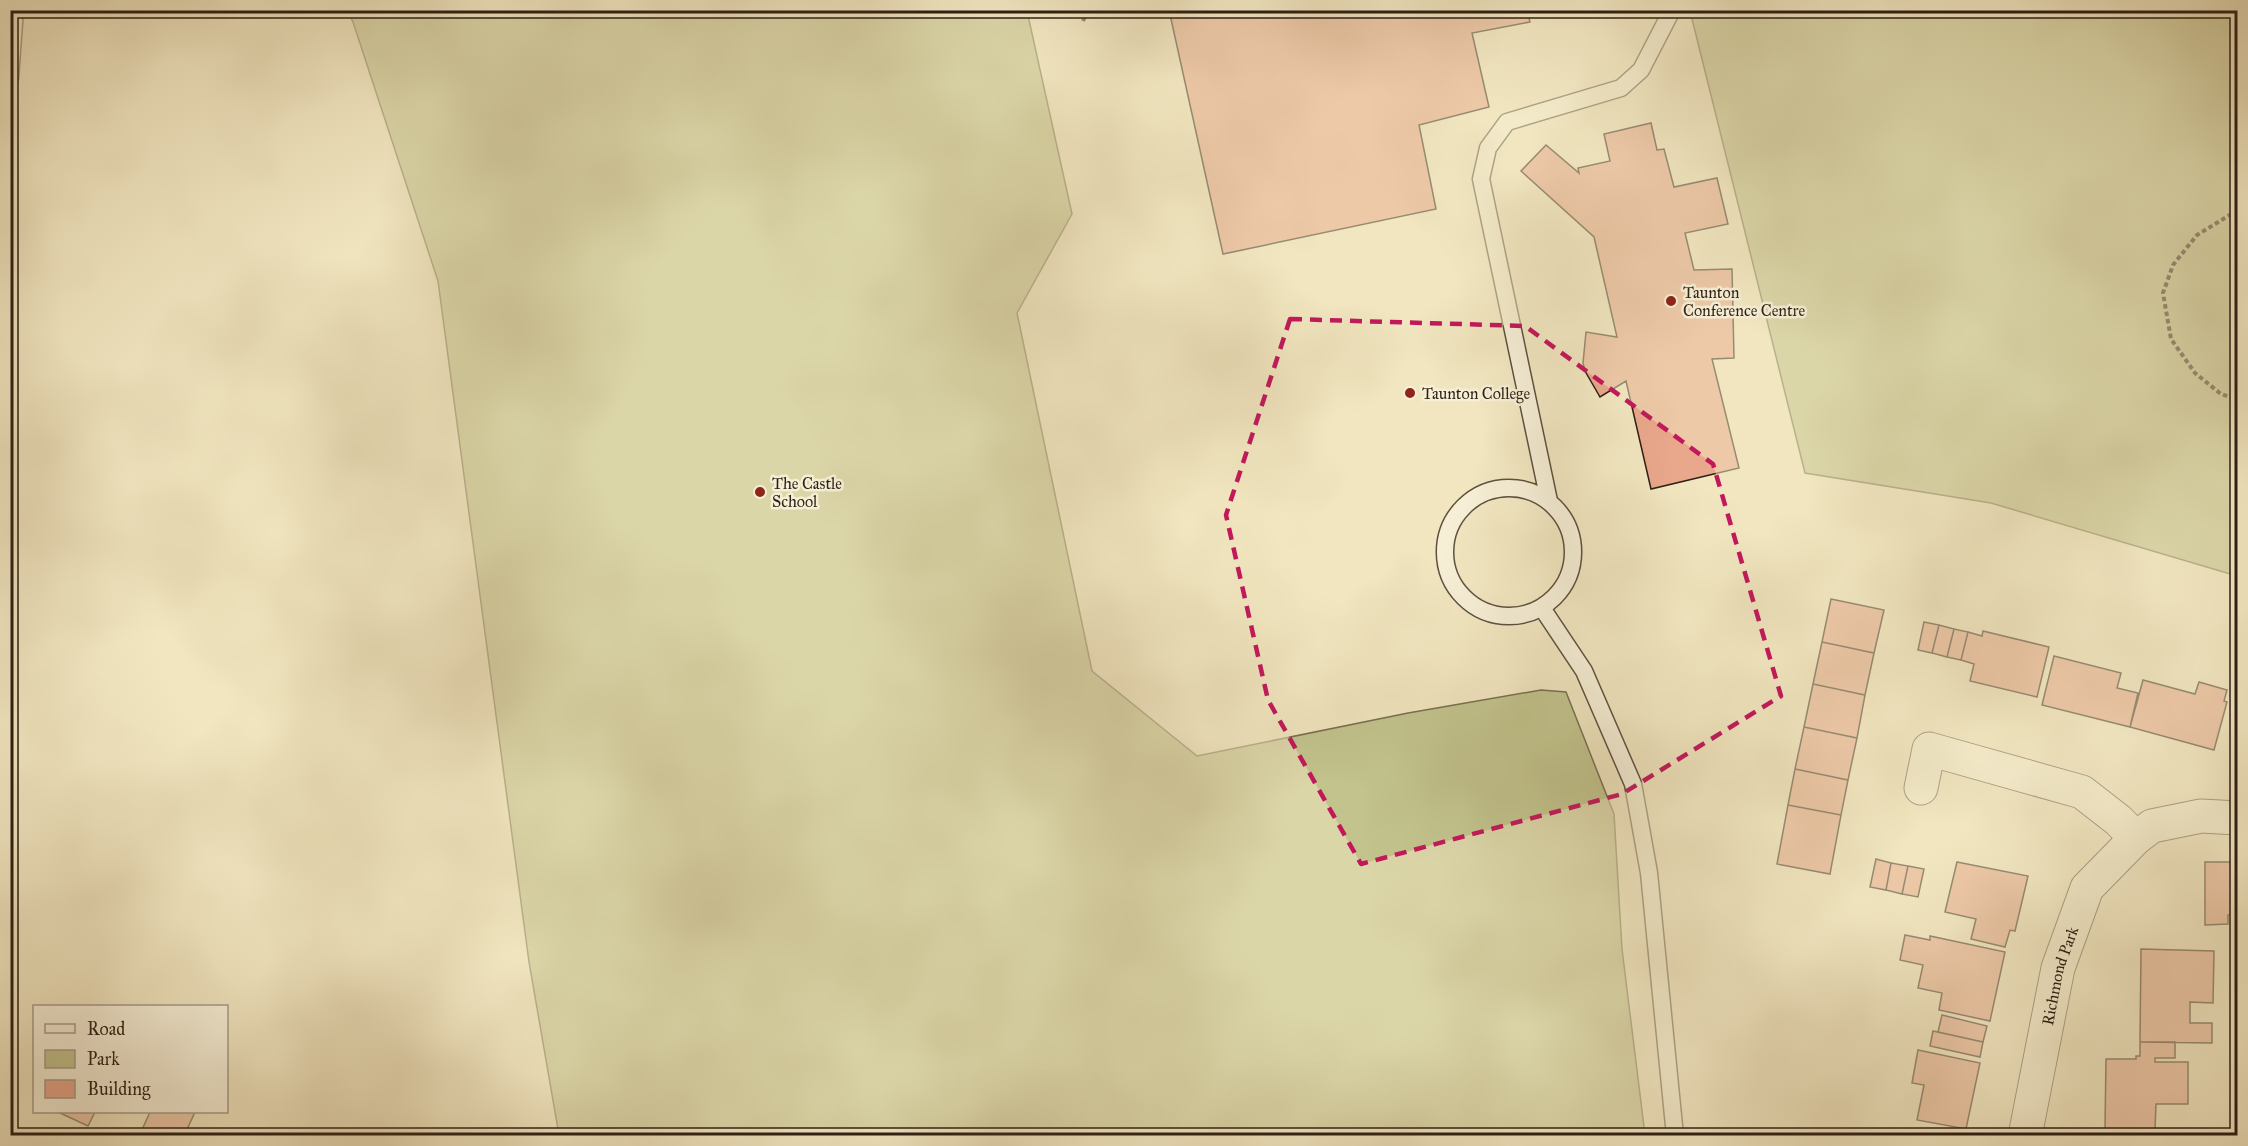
<svg xmlns="http://www.w3.org/2000/svg" width="2248" height="1146" viewBox="0 0 2248 1146" font-family="'IM FELL Great Primer',serif">
  <style>
    .green { fill: #c2c38d; stroke: #777150; stroke-width: 1.5 }
    .building { fill: #e9a78c; stroke: #2c1f14; stroke-width: 1.5 }
    .lines { fill: none; stroke-linecap: round; stroke-linejoin: round }
    .lane-casing { stroke: #5d513f; stroke-width: 19 }
    .street-casing { stroke: #5d513f; stroke-width: 35 }
    .path { stroke: #2c1f14; stroke-width: 4; stroke-dasharray: 4.5 3; stroke-linecap: butt }
    .lane { stroke: #f6efd6; stroke-width: 16 }
    .street { stroke: #f6efd6; stroke-width: 33 }
    .marked { fill: none; stroke: #c2185b; stroke-width: 4.5; stroke-dasharray: 12 8; stroke-linejoin: round }
    .poi-dot { fill: #8f2418; stroke: #f6efd6; stroke-width: 2 }
    .labels { text-anchor: middle; dominant-baseline: central; stroke-width: 5; stroke-linejoin: round; paint-order: stroke }
    .poi-label { font-size: 16px; fill: #2c1f14; stroke: #f6efd6; text-anchor: start }
    .street-label { font-size: 16px; fill: #2c1f14; stroke: #f6efd6 }
  </style>
  <rect width="100%" height="100%" fill="#f1e6c0"/>
  <filter id="stains"><feTurbulence type="fractalNoise" baseFrequency=".00333" numOctaves="4"/><feColorMatrix values="0 0 0 0 .2 0 0 0 0 .09 0 0 0 0 .02 0 0 0 .5 -.17"/></filter>
  <radialGradient id="worn" r=".72"><stop offset=".6" stop-color="#630" stop-opacity="0"/><stop offset="1" stop-color="#630" stop-opacity=".3"/></radialGradient>
  <path class="green" d="M1700,10L2237,11V576L1991,503L1805,473L1692,19Z
    M347,11H1027L1072,214L1017,313L1092,671L1197,756L1408,713L1541,690L1566,692L1614,814L1622,949L1645,1135H559L529,962L438,281L353,22Z"/>
  <path class="building" d="M1169,10H1527L1530,22L1472,33L1489,107L1419,125L1436,209L1223,254Z
    M1651,123L1657,150L1664,149L1674,187L1717,178L1728,224L1685,233L1694,270L1732,269L1734,358L1712,359L1739,468L1651,489L1626,381L1600,397L1585,371L1583,363L1586,332L1617,337L1594,237L1521,171L1546,145L1579,173L1578,168L1610,161L1604,134Z
    M1831,599L1884,610L1874,653L1822,642Z
    M1924,622L1939,625L1932,653L1918,650Z
    M1939,625L1954,629L1947,657L1932,653Z
    M1954,629L1968,632L1961,660L1947,657Z
    M1983,631L2049,647L2037,697L1970,681L1974,664L1961,660L1968,632L1982,636Z
    M1822,642L1874,653L1865,695L1813,684Z
    M2054,656L2121,673L2117,688L2138,693L2130,727L2042,705Z
    M2143,680L2195,694L2199,682L2227,690L2224,701L2227,702L2214,750L2130,727Z
    M1813,684L1865,695L1857,738L1804,727Z
    M2232,702H2238V752L2233,753Z
    M1804,727L1857,738L1848,780L1795,769Z
    M1795,769L1848,780L1841,815L1788,805Z
    M1788,805L1841,815L1830,874L1777,864Z
    M1876,859L1891,863L1886,890L1870,887Z
    M1957,862L2028,876L2015,931L2010,930L2005,947L1971,939L1976,919L1945,912Z
    M2205,862H2235L2238,867V915H2228V924L2205,925Z
    M1891,863L1908,866L1902,894L1886,890Z
    M1908,866L1924,869L1918,897L1902,894Z
    M1905,935L1930,940V936L2005,952L1990,1021L1939,1010L1942,993L1918,988L1923,965L1900,960Z
    M2141,949L2214,951L2213,1003L2190,1002V1023H2212V1043L2140,1042Z
    M1942,1015L1987,1026L1983,1042L1938,1032Z
    M1933,1031L1983,1042L1980,1057L1930,1046Z
    M2140,1042H2175V1058H2155V1062H2188V1104H2156L2155,1129H2105L2106,1059H2136V1056H2140Z
    M1918,1050L1980,1063L1966,1129L1917,1120L1924,1085L1912,1083Z
    M58,1112H95L88,1126Z
    M150,1112H195L184,1136H149L141,1132Z"/>
  <g class="lines">
    <defs>
      <path id="lane" d="M10,78L15,10
        M1445 552a64 64 0 1 1 128 0a64 64 0 1 1-128 0Z
        M1549,501L1481,179L1488,148L1507,122L1621,88L1641,70L1672,10
        M1542,608L1584,671L1633,784L1649,873L1675,1136"/>
      <g id="street">
        <path d="M1921,788L1929,749L2082,792L2118,820L2136,838"/>
        <path id="s1" d="M2025,1136L2058,968L2087,888L2136,838L2152,826L2201,816L2238,818"/>
      </g>
    </defs>
    <use href="#lane" class="lane-casing"/>
    <use href="#street" class="street-casing"/>
    <path class="path" d="M1083,21L1088,10
      M2238,210L2197,235L2173,265L2163,293L2171,339L2195,373L2221,394L2238,400"/>
    <use href="#lane" class="lane"/>
    <use href="#street" class="street"/>
  </g>
  <path d="M0 0H2248V1146H0ZM1290,319L1525,326L1713,464L1781,696L1622,794L1361,864L1268,700L1226,515Z" fill="#f1e6c0" fill-opacity=".55" fill-rule="evenodd"/>
  <path class="marked" d="M1290,319L1525,326L1713,464L1781,696L1622,794L1361,864L1268,700L1226,515Z"/>
  <g class="poi-dot">
    <circle cx="1671" cy="301" r="6"/>
    <circle cx="1410" cy="393" r="6"/>
    <circle cx="760" cy="492" r="6"/>
  </g>
  <g class="labels">
    <g class="poi-label">
      <text x="1683" y="292">Taunton<tspan x="1683" dy="18">Conference Centre</tspan></text>
      <text x="1422" y="393">Taunton College</text>
      <text x="772" y="483">The Castle<tspan x="772" dy="18">School</tspan></text>
    </g>
    <g class="street-label">
      <text stroke="none"><textPath href="#s1" startOffset="164">Richmond Park</textPath></text>
    </g>
  </g>
  <rect width="2248" height="1146" fill="none" stroke="#f1e6c0" stroke-width="36"/>
  <rect x="12" y="12" width="2224" height="1122" fill="none" stroke="#2c1f14" stroke-width="3"/>
  <rect x="18" y="18" width="2212" height="1110" fill="none" stroke="#2c1f14" stroke-width="1.5"/>
  <rect x="33" y="1005" width="195" height="108" fill="#f6efd6" stroke="#a59c88" stroke-width="1.5"/>
  <rect x="45" y="1024" width="30" height="9" fill="#f6efd6" stroke="#a59c88" stroke-width="1.5"/>
  <text x="87" y="1035" font-size="18" fill="#2c1f14">Road</text>
  <rect x="45" y="1050" width="30" height="18" fill="#c2c38d" stroke="#a59c88" stroke-width="1.5"/>
  <text x="87" y="1065" font-size="18" fill="#2c1f14">Park</text>
  <rect x="45" y="1080" width="30" height="18" fill="#e9a78c" stroke="#a59c88" stroke-width="1.5"/>
  <text x="87" y="1095" font-size="18" fill="#2c1f14">Building</text>
  <rect width="100%" height="100%" filter="url(#stains)"/>
  <rect width="100%" height="100%" fill="url(#worn)"/>
</svg>
